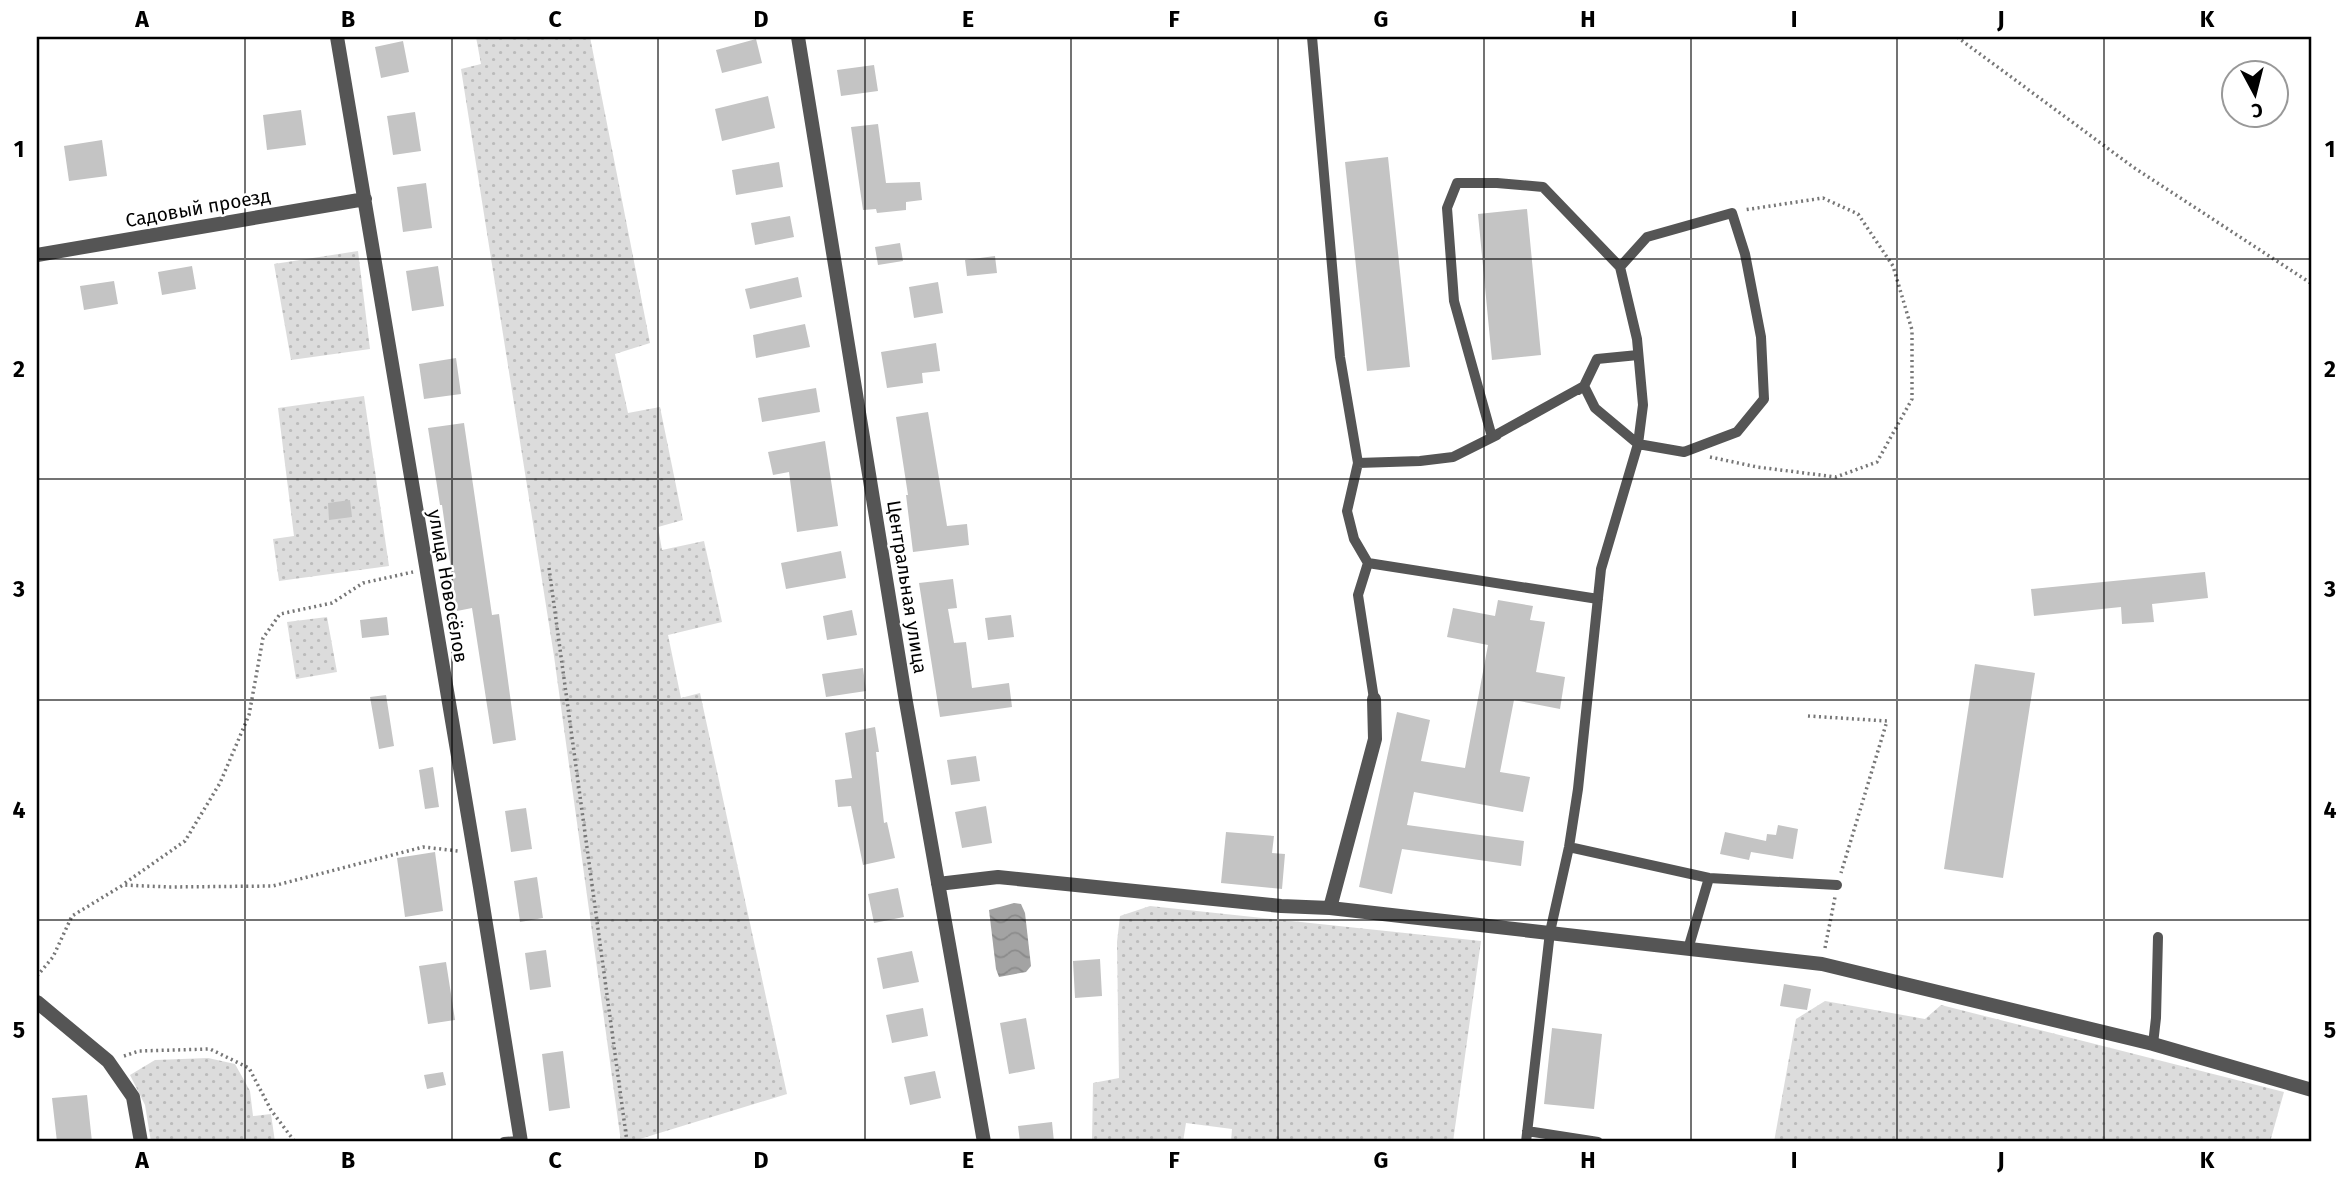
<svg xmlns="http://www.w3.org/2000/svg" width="2349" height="1179" viewBox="0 0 2349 1179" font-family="'Fira Sans',sans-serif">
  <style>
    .park { fill: url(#park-dots) }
    .water { fill: url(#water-waves) }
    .building { fill: #c4c4c4 }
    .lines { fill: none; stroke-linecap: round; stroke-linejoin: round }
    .path { stroke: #777; stroke-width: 3.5; stroke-dasharray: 2 3.5; stroke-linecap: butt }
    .service { stroke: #555; stroke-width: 10 }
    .minor { stroke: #555; stroke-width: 14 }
    .grid { fill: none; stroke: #000; stroke-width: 2; stroke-opacity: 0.55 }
    .labels { text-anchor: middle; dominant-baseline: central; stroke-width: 5; stroke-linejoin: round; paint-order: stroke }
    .street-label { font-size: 19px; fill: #000; stroke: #fff }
    .neatline { fill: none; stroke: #000; stroke-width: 2.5 }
    .grid-label { font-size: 23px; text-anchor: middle; font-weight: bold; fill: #000 }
  </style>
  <defs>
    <pattern id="park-dots" width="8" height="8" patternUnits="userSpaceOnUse" patternTransform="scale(1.75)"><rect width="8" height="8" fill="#dcdcdc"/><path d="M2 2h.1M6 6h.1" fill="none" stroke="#bbb" stroke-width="1.8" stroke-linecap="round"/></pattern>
    <pattern id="water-waves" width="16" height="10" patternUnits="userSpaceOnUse" patternTransform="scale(1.75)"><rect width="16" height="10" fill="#a3a3a3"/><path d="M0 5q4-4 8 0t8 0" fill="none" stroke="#8b8b8b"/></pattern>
  </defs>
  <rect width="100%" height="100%" fill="#fff"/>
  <path class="park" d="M476,37H590L650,343L615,354L628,413L660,407L683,520L658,527L662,550L704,541L722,622L668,635L681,698L700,693L787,1094L630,1142H621L554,656L461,69L481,64Z
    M358,251L370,349L291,360L274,264Z
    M364,396L389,566L279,581L273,539L294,536L278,408Z
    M327,617L337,672L296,679L287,622Z
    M1150,906L1481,941L1453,1142H1231L1232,1129L1186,1123L1183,1142H1092L1093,1083L1119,1078L1117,942L1120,916Z
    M1825,1001L1925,1019L1941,1005L2284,1092L2270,1142H1774L1796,1019Z
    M208,1058L235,1064L250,1091L253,1116L271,1114L275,1142H151L145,1105L130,1075L155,1060Z"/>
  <path class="water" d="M1014,903L1021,904L1025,913L1031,966L1026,972L999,977L996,969L989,910Z"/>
  <path class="building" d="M756,39L762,63L722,73L716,50Z
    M403,41L409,72L381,78L375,47Z
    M874,65L878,91L841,96L837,70Z
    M768,96L775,128L722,141L715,109Z
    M301,110L306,145L267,150L263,115Z
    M415,112L421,151L393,155L387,116Z
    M878,124L886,183L920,182L922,200L906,202V210L877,213L876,209L863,210L851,127Z
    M102,140L107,176L69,181L64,146Z
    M1388,157L1410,367L1367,371L1345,162Z
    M779,162L783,187L736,195L732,170Z
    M426,183L432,228L403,232L397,187Z
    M1527,209L1541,355L1492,360L1478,214Z
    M790,216L794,237L755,245L751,223Z
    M900,243L903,261L878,265L875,247Z
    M995,256L997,273L967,276L965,260Z
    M192,266L196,289L162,295L158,272Z
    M438,266L444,306L412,311L406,271Z
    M798,277L802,297L750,309L745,289Z
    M114,281L118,304L84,310L80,286Z
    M938,282L943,313L914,318L909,287Z
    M805,324L810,347L756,358L753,335Z
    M936,343L940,371L922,373L923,383L887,388L881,352Z
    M456,358L461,394L424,399L419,364Z
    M816,388L820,412L762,422L758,398Z
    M928,412L947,526L967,524L969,545L913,552L906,495H908L896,417Z
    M464,423L492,615L499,614L516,740L493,744L472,608L457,611L442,505H440L428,428Z
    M825,441L838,526L797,532L789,472L773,475L768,452Z
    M350,500L352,517L329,520L328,503Z
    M841,551L846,578L786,589L781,563Z
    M2205,572L2208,598L2152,604L2154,622L2122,624L2121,607L2034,616L2031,589Z
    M953,579L957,608L948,609L954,643L966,642L972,688L1009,683L1012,707L940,717L919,583Z
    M1498,600L1533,606L1530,620L1545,622L1536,672L1565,677L1560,709L1514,700L1500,772L1530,777L1523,812L1414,792L1407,825L1524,841L1521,866L1402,849L1392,894L1359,887L1397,712L1430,720L1421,761L1465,768L1488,645L1447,637L1453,608L1495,616Z
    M852,610L857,635L827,640L823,616Z
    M1011,615L1014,637L988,640L985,618Z
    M387,617L389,635L362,638L360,620Z
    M1975,664L2035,673L2003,878L1944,869Z
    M863,668L866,691L826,697L822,674Z
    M386,695L394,746L379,749L370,697Z
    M875,727L879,752H876L884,823L887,822L895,858L863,865L851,806L838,807L835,780L852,778L845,733Z
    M976,756L980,781L951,785L947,760Z
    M433,767L439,807L425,809L419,770Z
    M986,806L992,843L962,848L955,812Z
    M526,808L532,849L511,852L505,811Z
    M1778,825L1798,829L1793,859L1751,852L1749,860L1720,854L1725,832L1766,841L1767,834L1776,835Z
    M1226,832L1274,836L1272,853L1285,854L1282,889L1221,883Z
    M435,852L443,911L405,917L397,858Z
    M537,877L543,918L520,922L514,881Z
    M898,888L904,917L874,923L868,894Z
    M546,950L551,987L530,990L525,953Z
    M912,951L919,982L883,989L877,958Z
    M1100,959L1102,996L1075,998L1073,961Z
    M446,962L455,1020L428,1024L419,966Z
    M1784,984L1811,989L1807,1010L1780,1006Z
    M923,1008L928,1036L892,1043L886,1015Z
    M1026,1018L1035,1069L1009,1074L1000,1023Z
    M1552,1028L1602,1034L1594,1109L1544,1104Z
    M563,1051L570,1108L549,1111L542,1054Z
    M935,1071L941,1098L910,1105L904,1077Z
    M443,1072L446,1085L427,1089L424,1075Z
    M87,1095L92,1142H57L52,1098Z
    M1052,1122L1054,1142H1020L1018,1126Z"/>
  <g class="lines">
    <path class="path" d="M1957,37L2133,167L2312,284
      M1710,457L1757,467L1836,477L1877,462L1912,399V330L1893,266L1858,214L1823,198L1744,210
      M549,568L627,1142
      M1808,716L1887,721L1841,873
      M125,883L185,841L220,783L249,715L263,638L280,614L332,603L363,583L413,572
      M1825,948L1835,897
      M37,976L53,957L72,916L123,885L169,887L273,886L423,847L458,851
      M124,1056L139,1051L210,1049L249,1068L271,1110L295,1142"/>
    <path class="service" d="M1312,37L1340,357L1358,463L1347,511L1354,539L1368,563L1358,595L1374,699
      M1578,390L1584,386L1597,359L1638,355
      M1358,463L1420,461L1453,457L1497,435
      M1368,563L1598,599
      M1569,847L1709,878L1837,885
      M1688,949L1709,878
      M2153,1044L2156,1018L2158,937
      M1527,1131L1598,1142
      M504,1142L520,1141
      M1526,1142L1550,932L1569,847L1578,789L1601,569L1638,444L1595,408L1584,386L1492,437L1454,301L1447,208L1457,183H1497L1543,187L1620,267L1647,237L1732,213L1745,254L1761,337L1764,399L1737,432L1684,452L1638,444L1643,405L1637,339L1620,267"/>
    <path class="minor" d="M337,37L480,887L521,1142
      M798,37L906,702L984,1142
      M37,255L365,199
      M938,884L998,877L1281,906L1330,908L1822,964L2153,1044L2312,1090
      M1330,908L1375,739L1374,699
      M37,1002L108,1061L133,1097L141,1142"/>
  </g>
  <path class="grid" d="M245,37V1142M452,37V1142M658,37V1142M865,37V1142M1071,37V1142M1278,37V1142M1484,37V1142M1691,37V1142M1897,37V1142M2104,37V1142M37,259H2312M37,479H2312M37,700H2312M37,920H2312"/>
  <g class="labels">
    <g class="street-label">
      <text transform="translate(198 208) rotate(-10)">Садовый проезд</text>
      <text transform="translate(448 586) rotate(80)">улица Новосёлов</text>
      <text transform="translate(907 587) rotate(81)">Центральная улица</text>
    </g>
  </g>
  <rect width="2349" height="1179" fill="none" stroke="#ffffff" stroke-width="77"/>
  <g transform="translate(2255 94) rotate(173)"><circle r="33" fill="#ffffff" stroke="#999999" stroke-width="2"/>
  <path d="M0-5L12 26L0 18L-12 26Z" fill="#000000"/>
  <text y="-10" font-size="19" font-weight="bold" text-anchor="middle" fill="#000000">С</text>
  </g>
  <rect x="38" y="38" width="2272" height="1102" class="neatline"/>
  <g class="grid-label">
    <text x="142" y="27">A</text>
    <text x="348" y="27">B</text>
    <text x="555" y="27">C</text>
    <text x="761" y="27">D</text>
    <text x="968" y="27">E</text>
    <text x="1174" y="27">F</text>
    <text x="1381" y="27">G</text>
    <text x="1588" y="27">H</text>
    <text x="1794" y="27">I</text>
    <text x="2001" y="27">J</text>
    <text x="2207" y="27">K</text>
    <text x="19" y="157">1</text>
    <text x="2330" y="157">1</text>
    <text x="19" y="377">2</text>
    <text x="2330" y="377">2</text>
    <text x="19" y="597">3</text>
    <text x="2330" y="597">3</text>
    <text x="19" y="818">4</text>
    <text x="2330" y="818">4</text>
    <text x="19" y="1038">5</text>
    <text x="2330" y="1038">5</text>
    <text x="142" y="1168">A</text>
    <text x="348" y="1168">B</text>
    <text x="555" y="1168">C</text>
    <text x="761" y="1168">D</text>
    <text x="968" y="1168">E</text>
    <text x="1174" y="1168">F</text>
    <text x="1381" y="1168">G</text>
    <text x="1588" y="1168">H</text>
    <text x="1794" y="1168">I</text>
    <text x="2001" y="1168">J</text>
    <text x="2207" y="1168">K</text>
  </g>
</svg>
